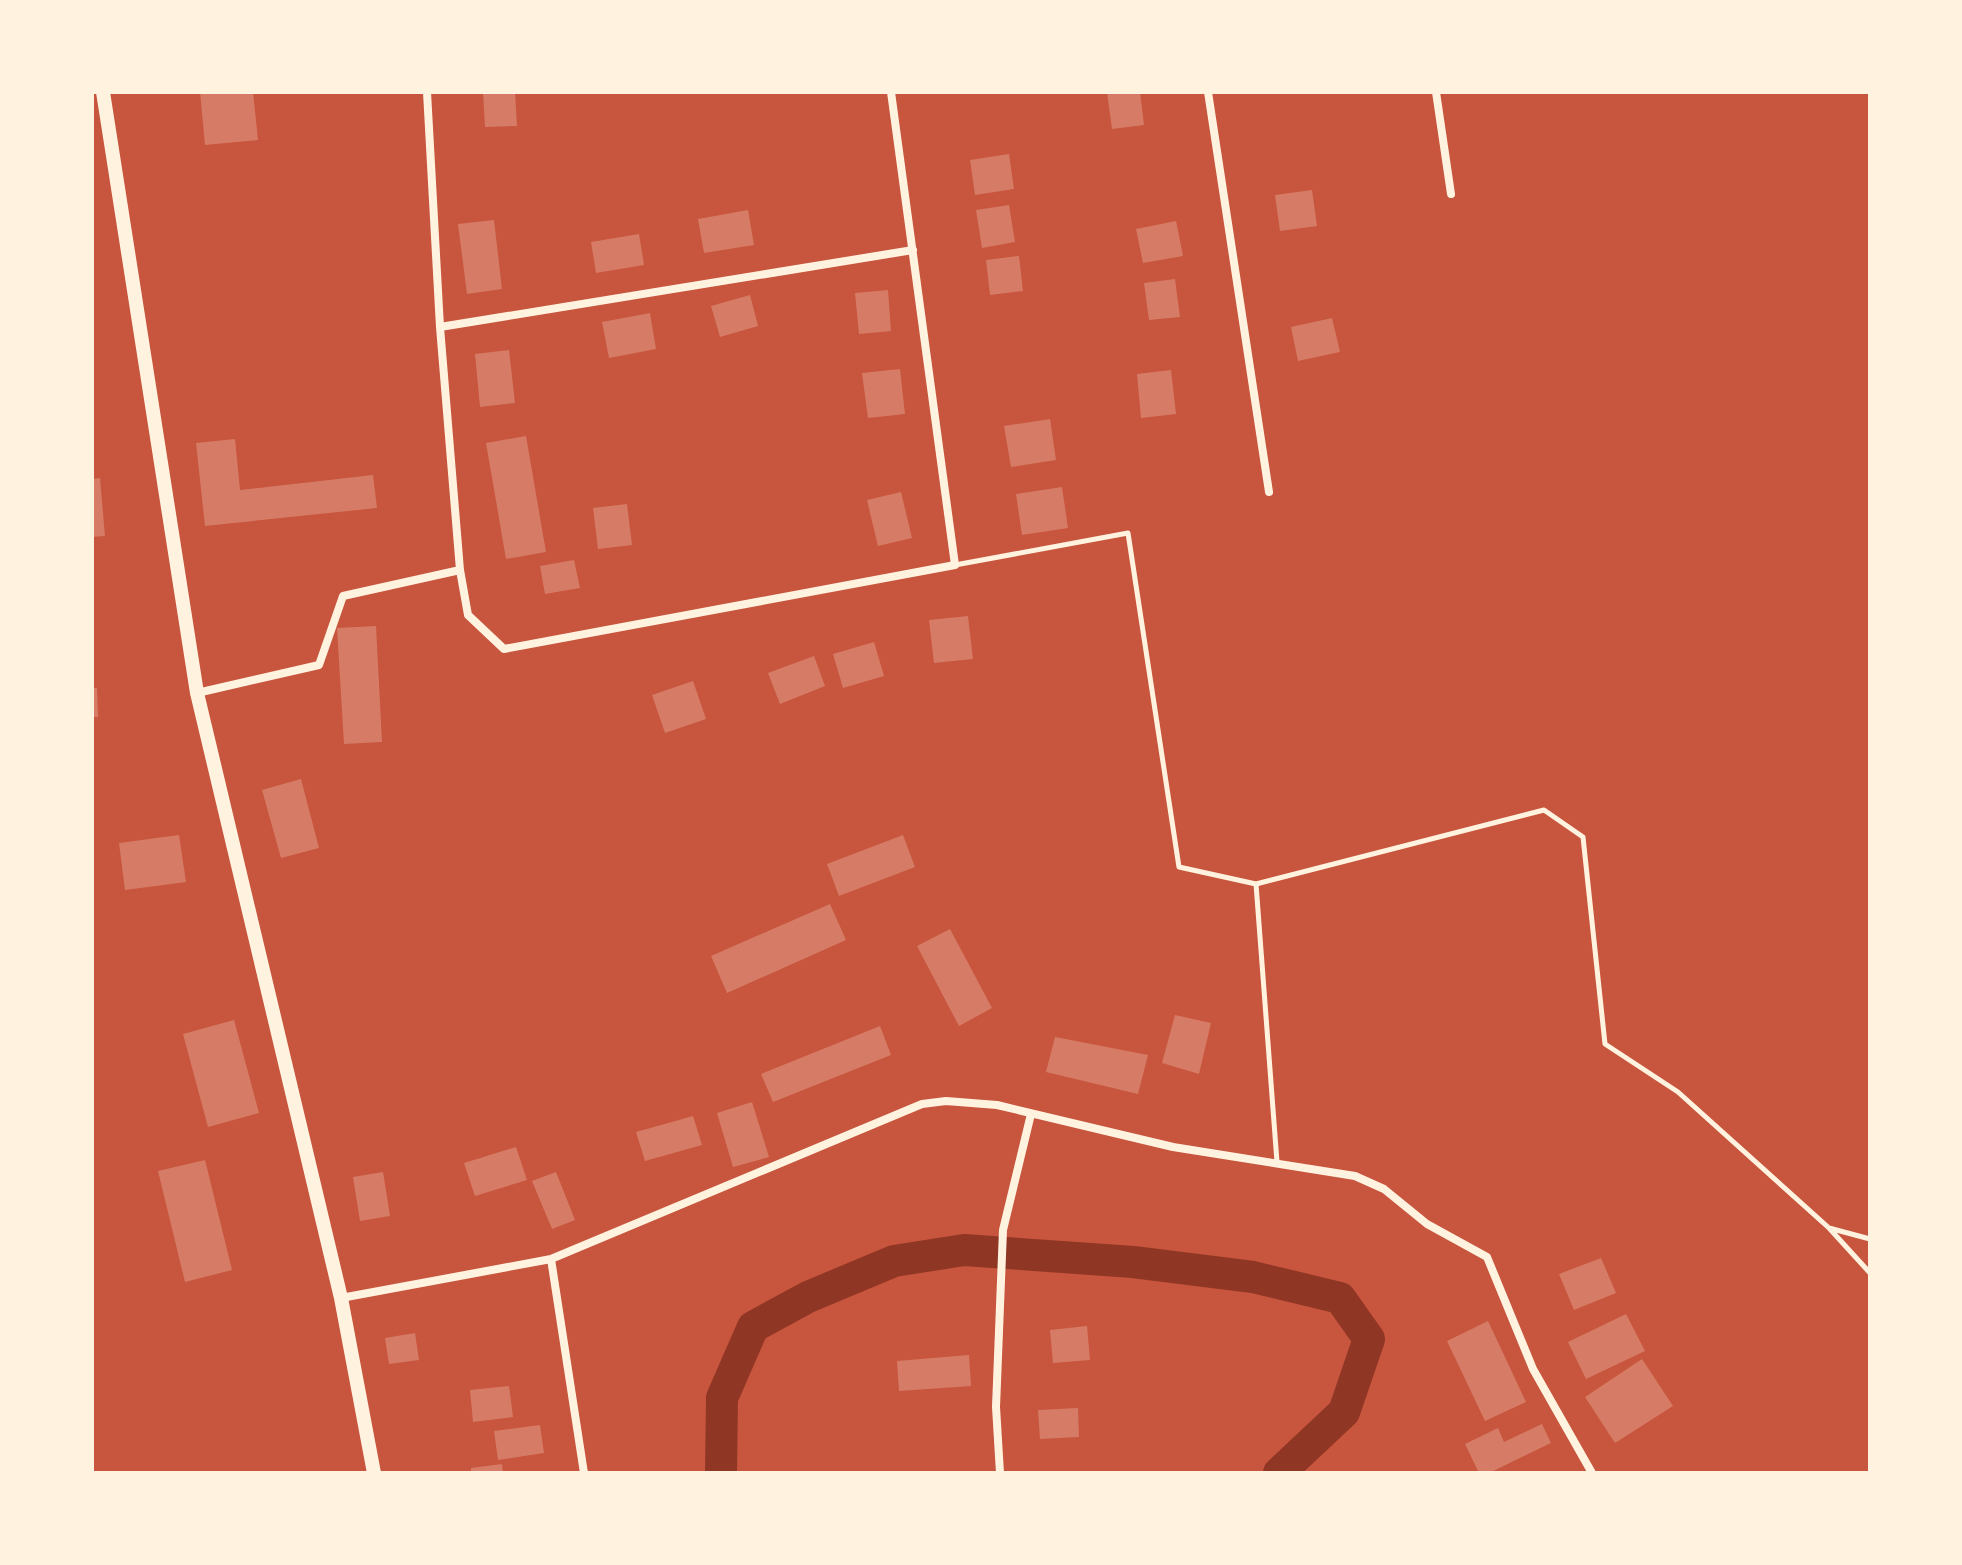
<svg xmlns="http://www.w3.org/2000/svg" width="1962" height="1565" viewBox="0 0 1962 1565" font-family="Roboto,sans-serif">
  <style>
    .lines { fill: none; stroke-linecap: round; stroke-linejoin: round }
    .river { stroke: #8f3625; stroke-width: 32 }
    .building { fill: #d67c66 }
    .service { stroke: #fff3e0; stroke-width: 5 }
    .minor { stroke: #fff3e0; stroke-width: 8 }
    .tertiary { stroke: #fff3e0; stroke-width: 14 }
  </style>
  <rect width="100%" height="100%" fill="#c8553d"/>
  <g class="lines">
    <path class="river" d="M721,1473L722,1398L753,1327L808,1297L894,1261L964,1250L1133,1262L1253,1277L1340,1298L1369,1339L1344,1412L1279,1473"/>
  </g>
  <path class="building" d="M200,92H253L258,140L205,145Z
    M483,92H515L517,126L485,127Z
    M1107,92H1140L1144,125L1112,129Z
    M1009,154L1014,189L975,195L970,160Z
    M1312,190L1317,226L1280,231L1275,195Z
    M1009,205L1015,242L982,248L976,210Z
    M748,210L754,245L704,253L698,219Z
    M494,220L502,289L467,294L458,224Z
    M1176,221L1183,256L1143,263L1136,229Z
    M639,234L644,265L596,273L591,242Z
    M1019,256L1023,291L990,295L986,260Z
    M1175,279L1180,317L1149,320L1144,283Z
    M888,290L891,331L859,334L855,293Z
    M750,295L758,326L720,337L711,306Z
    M650,313L656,349L609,358L602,322Z
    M1332,318L1340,352L1298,361L1291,327Z
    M509,350L515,403L480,407L475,354Z
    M900,369L905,414L868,418L862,373Z
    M1171,370L1176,414L1141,418L1137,374Z
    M1050,419L1056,460L1011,467L1004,426Z
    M526,436L546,552L506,559L486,443Z
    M235,439L240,490L373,475L377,508L205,526L196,443Z
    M100,478L105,536L92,537V479Z
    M1062,487L1068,528L1022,535L1016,494Z
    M901,492L912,538L878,546L867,500Z
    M627,504L632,545L598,549L593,508Z
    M574,560L580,588L545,594L540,566Z
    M968,616L973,659L934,663L929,620Z
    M376,626L382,742L344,744L337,628Z
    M874,642L884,676L843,688L833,654Z
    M814,656L825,686L780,704L768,673Z
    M693,681L706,719L665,733L652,695Z
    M92,688H97L98,717H92Z
    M301,779L319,848L281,858L262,790Z
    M179,835L186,882L125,890L119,843Z
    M903,835L915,867L839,896L827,864Z
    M830,904L846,940L727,993L711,956Z
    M950,929L992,1008L959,1026L917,946Z
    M1175,1015L1211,1023L1199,1074L1162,1063Z
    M234,1020L259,1113L208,1127L183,1034Z
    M880,1026L891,1055L773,1102L761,1074Z
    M1055,1037L1148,1055L1138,1094L1046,1072Z
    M752,1102L769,1157L733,1167L717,1113Z
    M693,1116L702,1145L645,1161L636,1132Z
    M516,1147L527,1180L475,1196L464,1163Z
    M205,1160L232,1270L185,1282L158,1171Z
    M383,1172L390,1216L360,1221L353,1177Z
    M556,1172L575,1220L552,1229L532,1181Z
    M1601,1258L1616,1293L1574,1310L1559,1274Z
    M1626,1314L1645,1351L1586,1379L1568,1342Z
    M1488,1321L1526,1402L1485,1421L1447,1341Z
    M1087,1326L1090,1360L1053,1363L1050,1330Z
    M415,1333L419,1360L389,1364L385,1338Z
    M969,1355L971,1386L899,1391L897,1361Z
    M1642,1359L1673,1406L1615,1443L1585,1397Z
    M509,1386L513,1417L473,1422L470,1390Z
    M1078,1408L1079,1437L1040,1439L1038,1410Z
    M1542,1424L1551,1443L1489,1473H1479L1465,1444L1498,1428L1504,1442Z
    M540,1425L544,1453L498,1460L494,1431Z
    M502,1464L503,1473H471V1468Z"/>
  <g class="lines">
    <path class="service" d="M955,565L1128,533L1179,867L1256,884L1544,810L1583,837L1605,1044L1678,1092L1829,1228L1870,1273
      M1256,884L1277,1162
      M1829,1228L1870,1239"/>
    <path class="minor" d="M427,92L440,327L460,570L468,615L504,649L955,565L891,92
      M1208,92L1269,492
      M1436,92L1451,194
      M440,327L913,250
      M197,693L319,665L343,596L460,570
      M551,1259L584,1473
      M341,1298L551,1259L922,1104L946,1101L997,1105L1173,1147L1355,1176L1384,1189L1427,1224L1487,1257L1533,1369L1592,1473
      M1000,1473L996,1407L1003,1230L1031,1114"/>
    <path class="tertiary" d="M103,92L197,693L341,1298L374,1473"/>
  </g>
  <rect width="1962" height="1565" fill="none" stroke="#fff3e0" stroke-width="188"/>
</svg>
